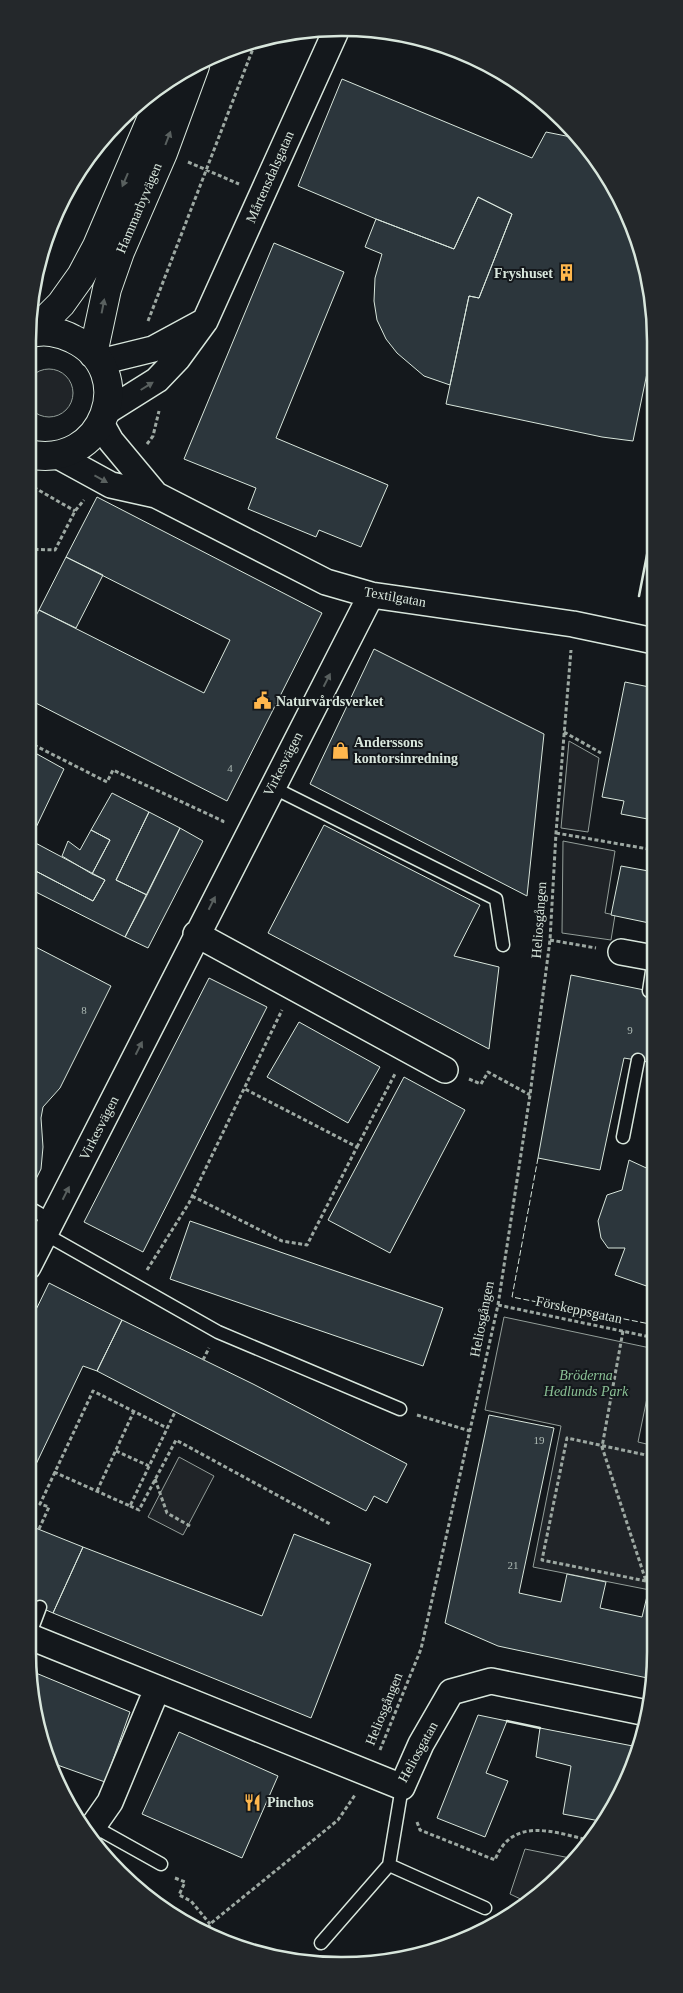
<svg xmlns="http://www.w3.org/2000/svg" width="683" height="1993" viewBox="0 0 683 1993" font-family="'Times New Roman',serif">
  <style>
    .green { fill: #202428; stroke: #939e99 }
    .building { fill: #2c363c; stroke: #d8e6dc }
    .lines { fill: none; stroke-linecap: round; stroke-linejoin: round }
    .service-casing { stroke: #d8e6dc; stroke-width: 15 }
    .minor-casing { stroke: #d8e6dc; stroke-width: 28 }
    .secondary-casing { stroke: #d8e6dc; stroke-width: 30 }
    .path { stroke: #9da8a2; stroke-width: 3; stroke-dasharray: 4 2.5; stroke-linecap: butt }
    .service { stroke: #14181c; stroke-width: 12 }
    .minor { stroke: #14181c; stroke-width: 25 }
    .secondary { stroke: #14181c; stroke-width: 28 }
    .fence { stroke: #d8e6dc; stroke-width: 1; stroke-dasharray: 6 2.5; stroke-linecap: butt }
    .wall { stroke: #d8e6dc; stroke-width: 2.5 }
    .oneway { fill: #59605f }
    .labels { text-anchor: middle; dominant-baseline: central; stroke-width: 4; stroke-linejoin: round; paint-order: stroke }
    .number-label { font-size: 11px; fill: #adbab4 }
    .street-label { font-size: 14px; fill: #d8e6dc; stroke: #14181c }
    .poi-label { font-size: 14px; font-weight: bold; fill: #d8e6dc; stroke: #14181c; text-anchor: start }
    .park-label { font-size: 14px; font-style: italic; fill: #8ac095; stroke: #14181c }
    .rim { fill: none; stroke: #d8e6dc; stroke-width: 2.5 }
  </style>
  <rect width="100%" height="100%" fill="#14181c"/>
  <path class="green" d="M25 393a24 24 0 1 1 48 0a24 24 0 1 1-48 0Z
    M569,741L599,758L588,832L561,828Z
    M563,841L615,851L605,913L615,915L611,940L562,933Z
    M504,1317L655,1349V1359L638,1442L655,1446V1591L533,1567L561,1426L485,1410Z
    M179,1457L214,1476L183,1535L148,1517Z
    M525,1849L570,1858L527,1902L510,1894Z"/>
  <path class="building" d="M342,79L532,158L546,132L581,139L631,221L653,301V344L633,441L602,437L446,404L469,296L479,298L512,214L478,197L454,249L376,219L298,186Z
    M478,197L512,214L479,298L469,296L450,385L424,376L397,353L386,339L377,320L374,301L375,278L382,254L365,247L376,219L454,249Z
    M274,243L344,272L276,438L388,485L361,547L319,530L316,537L248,509L256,488L184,459Z
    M97,497L322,613L227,801L28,699V631L39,610L204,693L230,640L66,557Z
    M66,557L103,575L76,628L39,610Z
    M374,649L544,734L527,896L310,784Z
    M625,682L654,688L653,820L621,814L624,801L602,797Z
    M28,749L64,769L30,840L28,839Z
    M112,793L149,812L116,880L147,895L125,937L28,888V867L93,901L105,880L92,874L110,840L91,830Z
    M149,812L180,828L147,895L116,880Z
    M324,825L480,905L454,956L499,967L489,1049L268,933Z
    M180,828L203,841L148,948L125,937Z
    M91,830L110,840L92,874L62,856L68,841L80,850Z
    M28,839L105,880L93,901L28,867Z
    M621,866L654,872V924L611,915Z
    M28,943L111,986L60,1088L43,1107L41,1118L43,1147L41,1169L28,1195Z
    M571,975L654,992V1063L624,1058L600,1170L538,1158Z
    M209,978L267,1007L143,1252L84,1222Z
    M299,1022L380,1067L348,1123L267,1077Z
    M404,1077L465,1110L390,1253L328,1220Z
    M629,1160L655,1172V1289L615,1275L625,1248H608L601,1238L598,1221L607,1195L622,1190Z
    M190,1221L443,1308L423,1366L170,1279Z
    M49,1283L122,1320L97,1371L83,1366L28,1481V1326Z
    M122,1320L253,1384L407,1464L387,1503L374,1496L366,1511L97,1371Z
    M655,1392V1423L649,1422Z
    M489,1415L554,1428L519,1593L561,1602L567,1574L606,1582L600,1608L642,1617L648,1592L655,1594L656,1652L652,1679L498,1646L445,1623Z
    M28,1525L83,1547L53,1613L28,1602Z
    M294,1534L371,1564L311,1718L53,1613L83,1547L262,1616Z
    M31,1671L130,1712L105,1782L49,1762Z
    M478,1715L507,1721L486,1773L508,1781L485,1837L437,1818Z
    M540,1728L638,1747L624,1778H623L605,1822L563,1814L571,1766L536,1757Z
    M179,1732L278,1776L242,1858L142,1814Z"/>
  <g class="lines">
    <defs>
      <path id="service" d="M272,787L496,899L503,945
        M649,991L654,958
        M623,1137L638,1060
        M28,1207L52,1221
        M45,1234L218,1332L400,1409
        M28,1639L40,1607
        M93,1826L161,1864
        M389,1865L402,1787
        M321,1943L389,1865L485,1908"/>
      <path id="minor" d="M100,362L153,349L201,323
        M106,412L157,380L178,358L205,321L335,33
        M101,423L111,441L156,495
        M58,456L111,485L156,495L326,582L371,595L573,624L654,641
        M196,934L445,1070
        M621,952L654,958
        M28,1267L371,595
        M28,1636L402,1787L421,1744L451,1692L491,1681L647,1713
        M89,1832L110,1802L157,1689"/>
      <path id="secondary" d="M32,333L61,304L81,276L97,246L165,87
        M93,354L107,289L120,252L163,153L195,66
        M28,454C104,471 140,371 73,339C60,332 43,329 28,334"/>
    </defs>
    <use href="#service" class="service-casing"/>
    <use href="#minor" class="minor-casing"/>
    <use href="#secondary" class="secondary-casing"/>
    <path class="path" d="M188,162L239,184
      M148,321L254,46
      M147,444L153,436L159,411
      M28,484L75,511
      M28,549L55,550L75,511L84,500
      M564,732L601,753
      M28,742L107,782L113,770L223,821L222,824
      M556,833L654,850
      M550,940L596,948
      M469,1079L481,1084L488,1072L530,1095
      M357,1147L396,1072
      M192,1196L282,1241L307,1245L357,1147L245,1089
      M147,1270L189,1203L282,1010
      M498,1305L655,1338
      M623,1331L602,1447L646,1581L655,1583
      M203,1360L209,1348
      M417,1415L470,1431
      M116,1451L149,1466
      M54,1472L130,1506L175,1412
      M155,1479L167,1513L190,1526
      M97,1491L134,1411
      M130,1506L139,1510L176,1440L330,1524
      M39,1529L49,1507L40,1504L93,1391L167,1428
      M646,1581L542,1560L567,1438L655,1457
      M380,1750L421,1649L498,1305L530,1095L550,940L556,833L571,650
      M417,1822L420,1830L495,1860C512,1816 554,1832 588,1840
      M175,1878L185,1882L179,1895L191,1901L210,1924
      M205,1934L210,1924L338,1820L355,1795"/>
    <use href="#service" class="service"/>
    <use href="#minor" class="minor"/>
    <use href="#secondary" class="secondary"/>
    <path class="fence" d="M538,1158L512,1297L655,1325"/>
    <path class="wall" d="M639,596L652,529
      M507,1721L540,1728"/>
  </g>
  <defs><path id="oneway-solid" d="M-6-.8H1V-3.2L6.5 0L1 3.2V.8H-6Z" transform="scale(1.25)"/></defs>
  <g class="oneway">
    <use href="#oneway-solid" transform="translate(168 138) rotate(-69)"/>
    <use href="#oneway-solid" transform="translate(125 180) rotate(113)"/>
    <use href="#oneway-solid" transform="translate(103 306) rotate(-79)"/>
    <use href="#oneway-solid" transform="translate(147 386) rotate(-32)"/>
    <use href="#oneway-solid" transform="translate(101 479) rotate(29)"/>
    <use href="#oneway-solid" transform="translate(327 680) rotate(-63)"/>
    <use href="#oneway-solid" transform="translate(212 903) rotate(-63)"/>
    <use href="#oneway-solid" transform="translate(139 1048) rotate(-63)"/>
    <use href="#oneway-solid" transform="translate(66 1193) rotate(-63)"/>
  </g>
  <defs>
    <symbol id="building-bare" viewBox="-9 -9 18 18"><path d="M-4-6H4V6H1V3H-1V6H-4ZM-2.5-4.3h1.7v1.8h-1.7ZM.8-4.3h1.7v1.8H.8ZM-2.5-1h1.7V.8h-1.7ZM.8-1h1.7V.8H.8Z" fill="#ffb74d" stroke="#14181c" stroke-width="2.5" paint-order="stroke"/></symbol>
    <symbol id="civic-bare" viewBox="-9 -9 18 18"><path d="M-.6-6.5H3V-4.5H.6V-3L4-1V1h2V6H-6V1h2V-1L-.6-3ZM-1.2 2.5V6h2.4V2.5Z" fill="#ffb74d" stroke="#14181c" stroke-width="2.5" paint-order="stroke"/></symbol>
    <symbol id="shop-bare" viewBox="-9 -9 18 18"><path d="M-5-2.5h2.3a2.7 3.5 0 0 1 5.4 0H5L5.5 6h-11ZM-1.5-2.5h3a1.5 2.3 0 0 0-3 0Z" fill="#ffb74d" stroke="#14181c" stroke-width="2.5" paint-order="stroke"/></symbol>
    <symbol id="restaurant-bare" viewBox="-9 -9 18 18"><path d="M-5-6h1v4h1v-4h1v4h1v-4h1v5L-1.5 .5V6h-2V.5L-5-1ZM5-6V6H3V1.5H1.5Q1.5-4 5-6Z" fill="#ffb74d" stroke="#14181c" stroke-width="2.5" paint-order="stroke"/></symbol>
  </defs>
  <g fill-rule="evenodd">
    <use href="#building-bare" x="554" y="260" width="25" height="25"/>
    <use href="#civic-bare" x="250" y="688" width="25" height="25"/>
    <use href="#shop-bare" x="328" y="738" width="25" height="25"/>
    <use href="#restaurant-bare" x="240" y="1790" width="25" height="25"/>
  </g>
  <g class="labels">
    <g class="number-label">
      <text x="230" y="768">4</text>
      <text x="84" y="1010">8</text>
      <text x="630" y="1030">9</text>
      <text x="539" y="1440">19</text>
      <text x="513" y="1565">21</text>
    </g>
    <g class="street-label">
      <text transform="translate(270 177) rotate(-66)">Mårtensdalsgatan</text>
      <text transform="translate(139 208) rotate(-67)">Hammarbyvägen</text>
      <text transform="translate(395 597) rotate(10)">Textilgatan</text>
      <text transform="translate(283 764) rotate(-63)">Virkesvägen</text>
      <text transform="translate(539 920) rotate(-86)">Heliosgången</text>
      <text transform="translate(99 1128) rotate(-63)">Virkesvägen</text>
      <text transform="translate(579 1310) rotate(12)">Förskeppsgatan</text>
      <text transform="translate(482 1319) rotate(-79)">Heliosgången</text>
      <text transform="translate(384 1709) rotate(-68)">Heliosgången</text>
      <text transform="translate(418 1752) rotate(-61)">Heliosgatan</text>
    </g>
    <g class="poi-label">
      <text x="553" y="273" text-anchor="end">Fryshuset</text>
      <text x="276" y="701">Naturvårdsverket</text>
      <text x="354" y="742">Anderssons<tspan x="354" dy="16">kontorsinredning</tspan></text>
      <text x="267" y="1802">Pinchos</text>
    </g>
    <g class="park-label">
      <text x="586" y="1375">Bröderna<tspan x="586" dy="16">Hedlunds Park</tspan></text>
    </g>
  </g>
  <path d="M0 0H683V1993H0ZM341 36H342A305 305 0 0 1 647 341V1652A305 305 0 0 1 342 1957H341A305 305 0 0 1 36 1652V341A305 305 0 0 1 341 36Z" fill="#24282b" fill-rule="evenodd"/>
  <path class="rim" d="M341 36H342A305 305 0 0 1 647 341V1652A305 305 0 0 1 342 1957H341A305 305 0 0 1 36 1652V341A305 305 0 0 1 341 36Z"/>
</svg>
